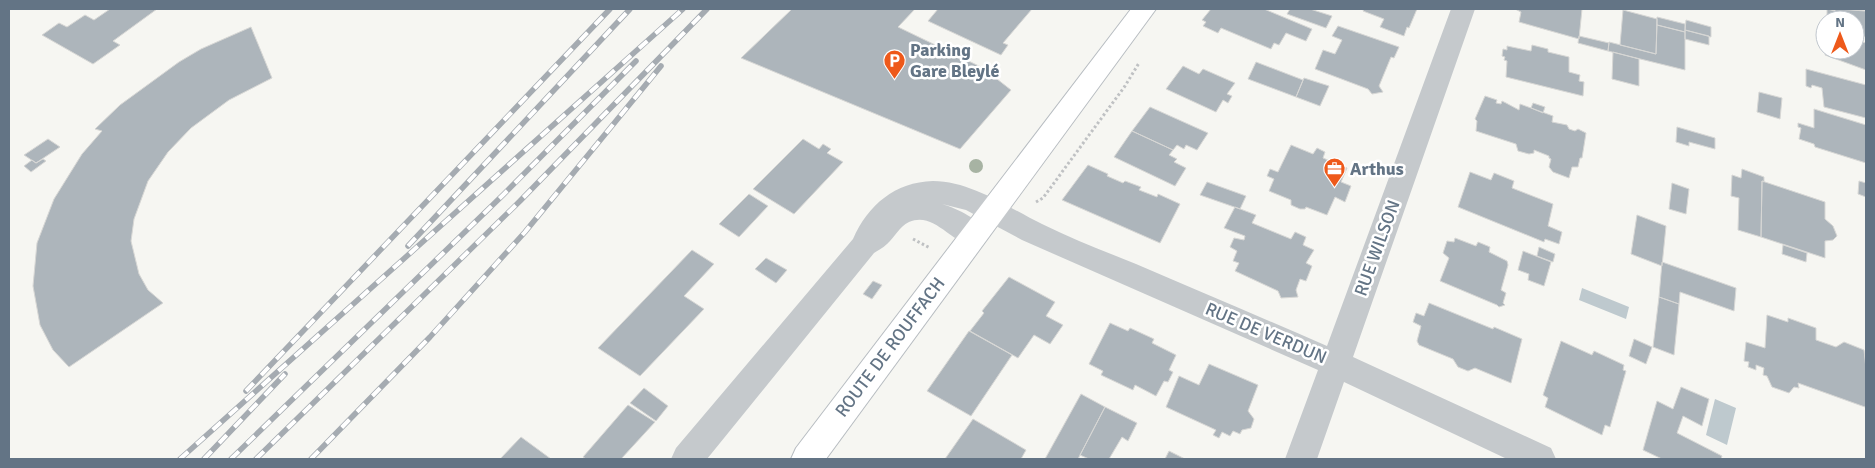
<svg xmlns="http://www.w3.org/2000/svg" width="1875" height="468" viewBox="0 0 1875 468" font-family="Signika,sans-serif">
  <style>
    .water { fill: #bec9ce }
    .building { fill: #adb5bb; stroke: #d7d7d5 }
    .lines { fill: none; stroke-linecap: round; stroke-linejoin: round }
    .secondary-casing { stroke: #b7bcc1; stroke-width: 2 }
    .path { stroke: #bfc1c3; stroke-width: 3; stroke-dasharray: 2.5 2.5; stroke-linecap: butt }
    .minor { fill: #c5c9cc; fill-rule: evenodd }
    .secondary { fill: #fff; fill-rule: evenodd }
    .rail-casing { stroke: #a5abb1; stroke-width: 5.5 }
    .rail { stroke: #fff; stroke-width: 4; stroke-dasharray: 11; stroke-linecap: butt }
    .tree { fill: #a7b3a3 }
    .labels { text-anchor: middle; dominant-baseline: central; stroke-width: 5; stroke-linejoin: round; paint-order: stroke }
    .poi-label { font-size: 18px; font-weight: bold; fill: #637485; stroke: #fff; text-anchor: start }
    .street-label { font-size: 18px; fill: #637485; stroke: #fff }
  </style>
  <rect width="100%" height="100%" fill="#f6f6f2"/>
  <path class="water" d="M1582,288L1629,307L1626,319L1579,300Z
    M1715,399L1736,408L1727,445L1706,435Z"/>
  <path class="building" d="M110,9H157L113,41L120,45L93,64L42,35L59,23L67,27L85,15L94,20Z
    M792,9H915L898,27L983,68L1011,90L960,149L741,58Z
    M938,9H1032L1003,43L1008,45L1001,55L928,21Z
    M1211,9H1264L1312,29L1306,41L1286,33L1279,45L1274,43L1271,49L1221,28L1218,33L1203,26L1206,22L1202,20Z
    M1290,9H1310L1332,16L1326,28L1287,14Z
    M1364,9H1417L1409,28L1407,27L1404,36L1380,27L1384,19L1363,11Z
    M1515,9H1582L1579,39L1519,22L1521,12Z
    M1827,9L1835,11V9L1866,11V37L1855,32V20H1827Z
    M1623,10L1657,19L1656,54L1620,45Z
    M1657,17L1685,24V32L1657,25Z
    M1686,20L1711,27V37L1685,30Z
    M1657,25L1685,32V70L1608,51L1609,42L1656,54Z
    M1338,26L1399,47L1394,58L1391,57L1379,86L1383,92L1372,94L1368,89L1315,69L1323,50L1335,54L1342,40L1332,36Z
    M251,27L272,78L229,100L191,128L168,152L148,181L134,219L131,241L139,274L148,290L163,303L69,367L53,350L40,325L33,286L37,243L54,199L82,154L102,131L95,129L120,105L179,62L201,49Z
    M1685,30L1709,36V45L1685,39Z
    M1579,36L1609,43L1608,51L1578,43Z
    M1855,40L1866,43V70L1825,55L1826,50H1855Z
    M1532,45L1548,49V52L1569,57V72L1580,75L1579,81L1584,82L1583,96L1506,77L1507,61L1504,60L1505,57L1502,56L1503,49L1507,50V46L1531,51Z
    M1613,52L1639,59V86L1612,79Z
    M1256,62L1303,80L1296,97L1248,79Z
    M1183,66L1199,74L1203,69L1235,83L1227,94L1232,96L1228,103L1223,100L1216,112L1166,89Z
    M1806,69L1866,85V118L1824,107L1822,88L1812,85L1811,88L1806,86Z
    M1304,78L1329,86L1320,106L1296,97Z
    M1759,92L1782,98L1780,119L1757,112Z
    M1485,96L1497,100L1496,103L1501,104L1502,101L1506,103L1519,110L1520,104L1553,116L1552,122L1567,125L1569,129L1575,131L1578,129L1586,133L1582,158H1580L1578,167H1572L1569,178L1553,172L1549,167L1551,159L1549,158V156L1534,150V153L1529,154L1518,151L1516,144L1476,131L1477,121L1475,119Z
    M1533,103L1545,107L1543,113L1531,108Z
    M1150,107L1208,133L1197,150L1186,145L1184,149L1177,145L1173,150L1132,131Z
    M1814,109L1866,125V163L1815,147L1814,144L1799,139L1801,128L1798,127V123L1814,128Z
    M1677,127L1715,138V149L1689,142V146L1676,142Z
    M1132,131L1173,150L1169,155L1177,159L1174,162L1186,168L1175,186L1114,157Z
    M48,139L60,147L36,163L24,155Z
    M803,139L819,149L823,144L831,149L827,153L843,162L794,214L753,189Z
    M1291,145L1313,154L1317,148L1325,152L1323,158L1347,168L1341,182L1351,186L1345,202L1335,197L1327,215L1306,207L1305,209H1300L1291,205V200L1269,191L1274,179L1267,176L1270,169L1278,172Z
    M43,159L46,161L31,172L24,166L32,160L36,163Z
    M1088,165L1108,174L1107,176L1123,183L1125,181L1141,187L1139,190L1157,197L1158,194L1180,204L1160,243L1062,200Z
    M1742,169L1764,177V182L1762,181L1761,237L1738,230L1739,198L1731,196L1732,175L1741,178Z
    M1470,172L1491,180L1494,173L1514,181L1512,188L1553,204L1548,226L1562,232L1559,244L1545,239L1544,242L1458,207Z
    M1762,181L1825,202V219L1833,226L1837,236L1833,240L1825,241V258L1761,237Z
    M1859,181L1866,183V197L1858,194Z
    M1207,182L1246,196L1240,209L1200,195Z
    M1672,183L1689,189L1686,214L1669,209Z
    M749,194L768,206L739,237L719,224Z
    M1235,207L1256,215L1252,223L1291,239L1295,232L1306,237L1303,245L1314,250L1306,263L1312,266L1306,281L1300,279L1296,290L1298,297L1281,298L1278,291L1235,271L1239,263L1233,261L1237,251L1230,247L1234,238L1244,240L1245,236L1224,228Z
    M1637,215L1666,226L1662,266L1631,254Z
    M1455,238L1476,246L1478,242L1490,247L1489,252L1507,261L1508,265L1501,290L1506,293L1503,303L1505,305L1499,307L1497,305L1440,281L1449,258L1443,253L1447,241L1454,242Z
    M1783,245L1807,253L1806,262L1782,254Z
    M1539,247L1555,254L1553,262L1537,256Z
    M692,250L714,264L684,296L704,309L640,376L598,348Z
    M1523,251L1551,262L1544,286L1528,280L1529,274L1518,270Z
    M766,258L787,270L776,283L755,269Z
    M1662,262L1736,288L1734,311L1680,292L1679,304L1659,297Z
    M1009,277L1055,302L1046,316L1063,325L1050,344L1034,335L1018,358L970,331L984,313L982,311Z
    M873,281L882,285L872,299L863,294Z
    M1659,297L1679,304L1674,355L1653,347Z
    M1429,303L1493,329L1494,327L1522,339L1511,383L1475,368L1468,371L1458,367L1453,359L1419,345L1417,341L1421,326L1413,322L1416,313L1424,316Z
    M1767,315L1788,322V318L1816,328V340L1836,347L1844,342L1864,350L1866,369V404L1865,407L1798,383L1799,388L1794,387L1789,393L1772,387L1767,376L1763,375L1764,368L1756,365V370L1748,367L1749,362L1744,361L1746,342L1765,348Z
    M1110,323L1128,331L1130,328L1154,339L1152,343L1176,355L1169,370L1173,372L1168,382L1164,381L1156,396L1135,385L1133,390L1101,375L1103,371L1089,364Z
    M969,331L1012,355L971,416L927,391Z
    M1634,339L1652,347L1646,364L1629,356Z
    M1561,341L1592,355L1594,351L1624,365L1623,370L1626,371L1610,427L1605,425L1602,435L1545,407L1548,398L1543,395Z
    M1209,364L1258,385L1248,411L1254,419L1251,428L1242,430L1240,434L1233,431L1230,436L1222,432L1219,438L1213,435L1216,430L1166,407L1179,376L1199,385Z
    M1681,387L1709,399L1702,426L1683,416L1677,433L1722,456L1721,459H1662L1643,450L1657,401L1673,409Z
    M644,388L668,406L656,421L630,403Z
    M1081,394L1105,407L1078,459H1045Z
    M628,405L655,422L621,459H586L583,457Z
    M1105,407L1137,423L1128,441L1122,437L1109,459H1089L1080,455Z
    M973,419L1026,450L1021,459H945Z
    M521,437L551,459H500Z
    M1169,451L1185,459H1165Z"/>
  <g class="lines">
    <defs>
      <path id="secondary" d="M1131,9H1156L826,459H791L796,448Z"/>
    </defs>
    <use href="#secondary" class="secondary-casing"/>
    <path class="path" d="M1036,202L1043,198L1125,86L1139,63
      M913,239L930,248"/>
    <path class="minor" d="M1451,9H1475L1353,357L1551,448L1556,459H1507L1344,382L1317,459H1285L1318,370L1022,240L966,210L942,204C958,209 980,219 988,235L984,243C980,244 976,246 973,246C951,243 934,211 909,222C899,227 895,237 887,244C883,248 878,250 874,253L707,459H671L676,448L853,239C868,205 895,182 933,181C971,181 1009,208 1042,224C1072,239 1104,251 1136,264C1199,291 1263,318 1327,346Z"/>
    <use href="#secondary" class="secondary"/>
    <defs>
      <path id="rail" d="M408,246L630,9
        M246,391L610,9
        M180,459L683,9
        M204,459L285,374
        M231,459L504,194L636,61
        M256,459L520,201L707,9
        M311,459L430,337L525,232L661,66"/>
    </defs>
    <use href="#rail" class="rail-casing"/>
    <use href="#rail" class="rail"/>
  </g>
  <circle class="tree" cx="976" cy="166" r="7"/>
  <defs>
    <symbol id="parking-pin" viewBox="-11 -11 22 30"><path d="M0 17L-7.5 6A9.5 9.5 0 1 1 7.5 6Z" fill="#ee591a" stroke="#fff"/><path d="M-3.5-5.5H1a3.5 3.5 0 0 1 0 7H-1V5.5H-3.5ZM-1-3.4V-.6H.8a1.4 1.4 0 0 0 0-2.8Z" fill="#fff"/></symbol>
    <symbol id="office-pin" viewBox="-11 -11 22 30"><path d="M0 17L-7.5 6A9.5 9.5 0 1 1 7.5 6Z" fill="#ee591a" stroke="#fff"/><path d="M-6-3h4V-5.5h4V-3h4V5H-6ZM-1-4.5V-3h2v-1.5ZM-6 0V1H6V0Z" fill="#fff"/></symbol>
  </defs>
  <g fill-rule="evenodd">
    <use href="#parking-pin" x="882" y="48" width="25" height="34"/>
    <use href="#office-pin" x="1322" y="156" width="25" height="34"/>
  </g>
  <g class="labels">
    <g class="poi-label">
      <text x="910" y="50">Parking<tspan x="910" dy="21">Gare Bleylé</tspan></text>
      <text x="1350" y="169">Arthus</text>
    </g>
    <g class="street-label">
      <text transform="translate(1377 248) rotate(-70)">RUE WILSON</text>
      <text transform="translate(1266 333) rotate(23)">RUE DE VERDUN</text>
      <text transform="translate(890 347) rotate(-53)">ROUTE DE ROUFFACH</text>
    </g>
  </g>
  <rect width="1875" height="468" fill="none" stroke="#637485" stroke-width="20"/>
  <g transform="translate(1840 35)"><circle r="24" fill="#ffffff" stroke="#c1c7ce"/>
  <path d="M0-4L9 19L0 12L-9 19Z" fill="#ee591a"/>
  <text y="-8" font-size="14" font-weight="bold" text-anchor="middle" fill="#637485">N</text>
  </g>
</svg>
